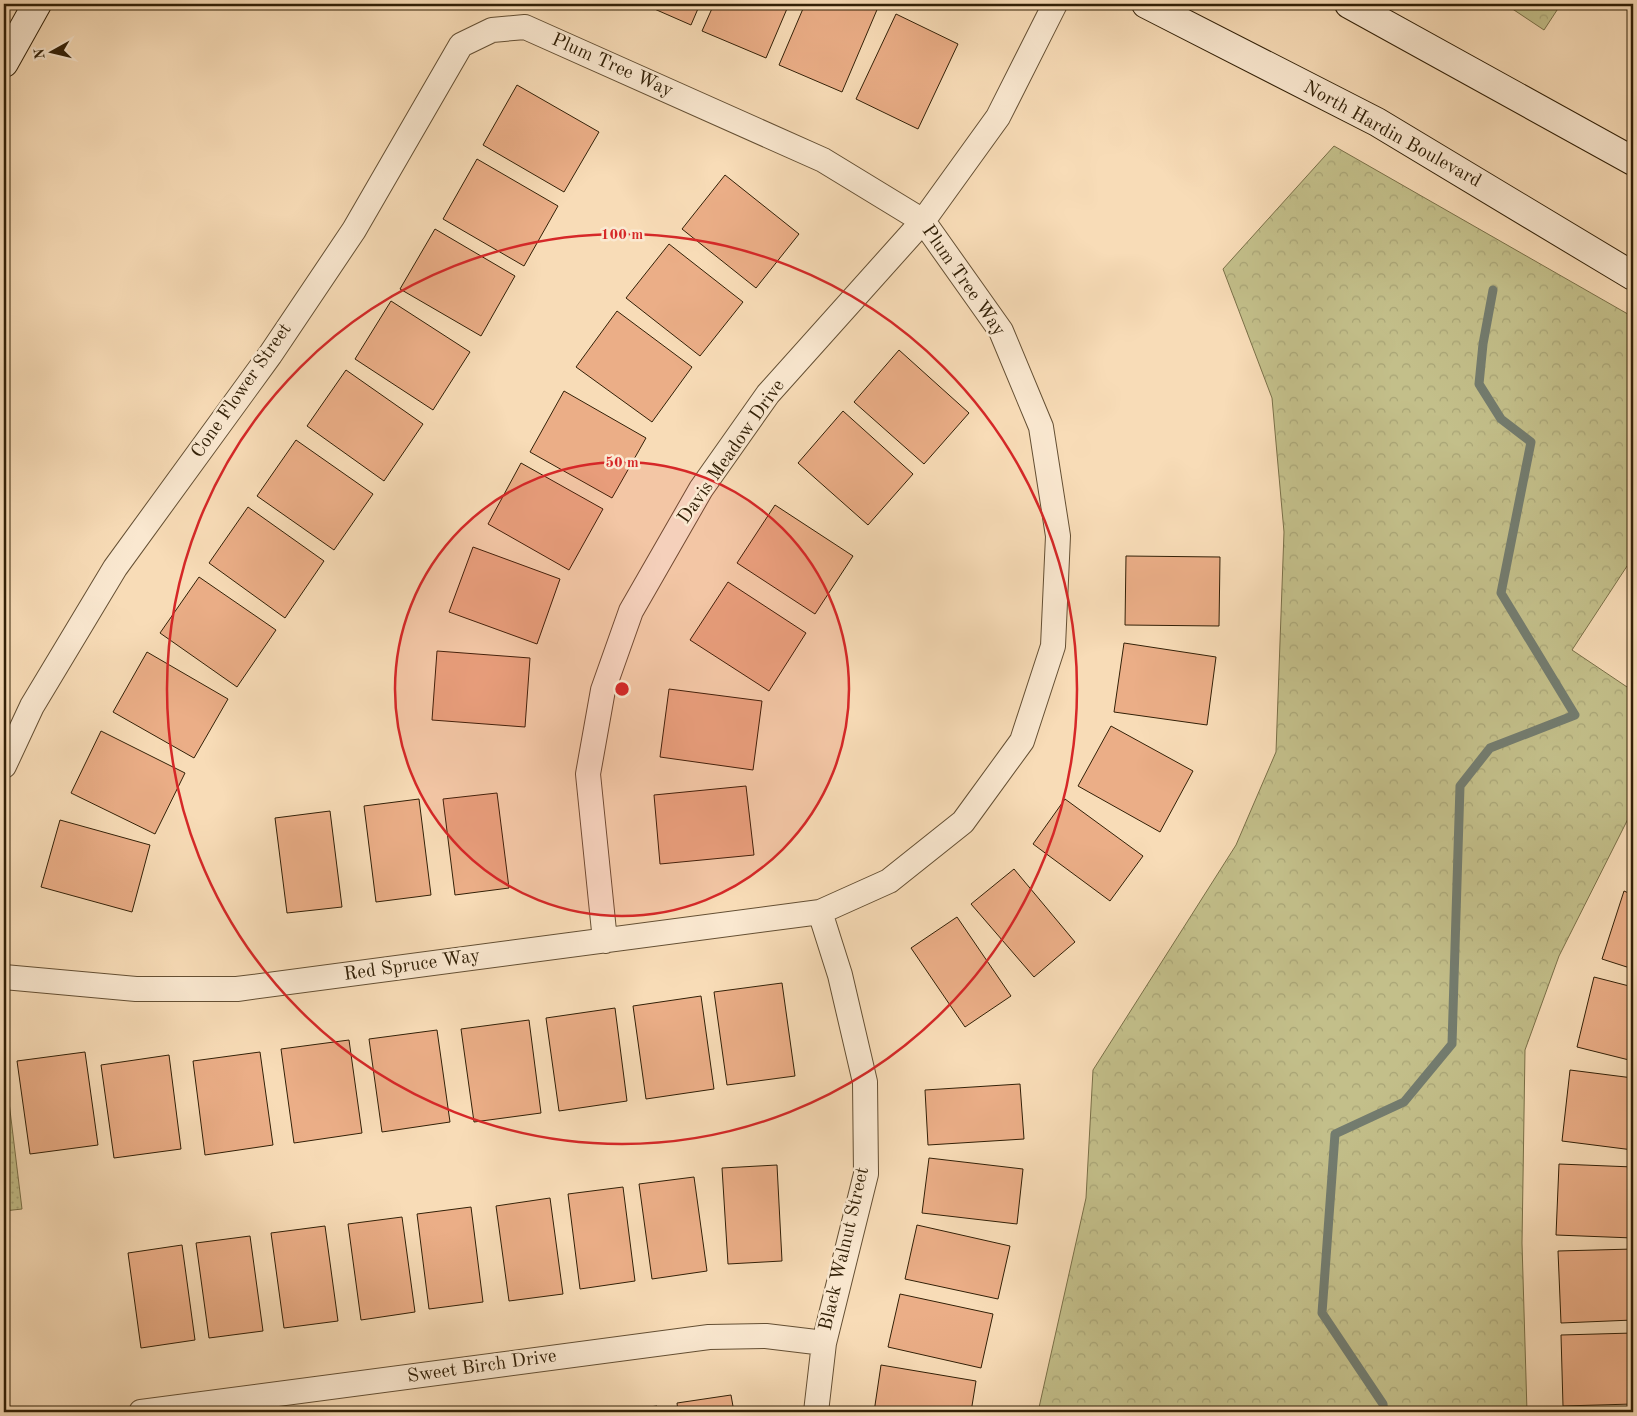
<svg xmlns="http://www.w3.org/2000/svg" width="1637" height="1416" viewBox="0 0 1637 1416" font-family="'Old Standard TT',serif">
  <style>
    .grass { fill: url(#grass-dots); stroke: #7a7048 }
    .forest { fill: url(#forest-crowns); stroke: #7a7048 }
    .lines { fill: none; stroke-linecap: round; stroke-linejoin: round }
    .stream { stroke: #737c6f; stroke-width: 9 }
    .building { fill: #ebae87; stroke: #322007 }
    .street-casing { stroke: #644f33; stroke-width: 26 }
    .secondary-casing { stroke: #322007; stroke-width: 30 }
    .street { stroke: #fae8d0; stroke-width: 24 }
    .secondary { stroke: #fae8d0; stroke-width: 28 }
    .ring { fill: none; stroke: #d62828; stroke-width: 2.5 }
    .labels { text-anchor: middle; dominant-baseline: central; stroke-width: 5; stroke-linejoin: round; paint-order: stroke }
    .street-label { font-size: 19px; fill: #322007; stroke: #fae8d0 }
    .centre { fill: #d62828; stroke: #fae8d0; stroke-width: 2.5 }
    .ring-label { font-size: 15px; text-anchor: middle; font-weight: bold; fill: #d62828; stroke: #fae8d0; stroke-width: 5; stroke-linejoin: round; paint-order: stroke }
  </style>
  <defs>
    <pattern id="grass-dots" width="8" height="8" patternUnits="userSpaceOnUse" patternTransform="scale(1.25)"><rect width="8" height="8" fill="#c3bf8a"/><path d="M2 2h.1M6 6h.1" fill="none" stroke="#a8a476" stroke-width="1.8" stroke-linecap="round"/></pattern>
    <pattern id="forest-crowns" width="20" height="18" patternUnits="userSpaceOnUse" patternTransform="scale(1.25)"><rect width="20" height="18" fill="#c3bf8a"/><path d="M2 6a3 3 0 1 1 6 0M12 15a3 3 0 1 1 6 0" fill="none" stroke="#a8a476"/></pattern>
  </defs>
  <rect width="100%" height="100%" fill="#f8dcb7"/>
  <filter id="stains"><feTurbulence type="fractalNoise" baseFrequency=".004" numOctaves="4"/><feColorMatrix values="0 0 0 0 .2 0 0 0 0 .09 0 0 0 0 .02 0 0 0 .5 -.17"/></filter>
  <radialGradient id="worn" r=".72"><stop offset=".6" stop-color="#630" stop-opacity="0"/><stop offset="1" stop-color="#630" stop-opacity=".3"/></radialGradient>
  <path class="grass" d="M4,1061L22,1209L4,1211Z"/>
  <path class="forest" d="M1505,4H1561L1544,30Z
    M1334,146L1633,317V557L1572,650L1633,691V809L1559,956L1525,1050L1522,1243L1527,1412H1038L1086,1198L1093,1070L1236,845L1276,752L1284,532L1272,398L1223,269Z"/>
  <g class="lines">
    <path class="stream" d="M1384,1412L1383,1404L1322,1313L1335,1134L1404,1102L1452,1044L1460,786L1490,748L1575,715L1501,593L1531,442L1501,419L1479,384L1483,344L1493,290"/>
  </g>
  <path class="building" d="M643,4H700L691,25Z
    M714,4H789L766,58L702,31Z
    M805,4H875L879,5L842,92L779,65Z
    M896,14L958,44L918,129L856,99Z
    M517,85L599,132L564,192L483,145Z
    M477,159L558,206L524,266L443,219Z
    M725,175L799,234L756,288L682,229Z
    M435,229L515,276L481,336L400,289Z
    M669,244L743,302L700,356L626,298Z
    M391,301L470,352L433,410L355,359Z
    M617,311L692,367L652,422L576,367Z
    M899,350L969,413L924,464L854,402Z
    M346,370L423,424L384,481L307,426Z
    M564,391L646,438L612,498L530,452Z
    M843,411L913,474L868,525L798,463Z
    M296,440L373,494L334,550L257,496Z
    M521,463L603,509L569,570L488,524Z
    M775,505L853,556L815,614L737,563Z
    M248,507L324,561L285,618L209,563Z
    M473,547L560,579L537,644L449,612Z
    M1126,556L1220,557L1219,626L1125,625Z
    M199,577L276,630L237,687L160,633Z
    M728,582L806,633L769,691L690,640Z
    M1124,643L1216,657L1207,725L1114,712Z
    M437,651L530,658L525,727L432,720Z
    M147,652L228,699L194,758L113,712Z
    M669,689L762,701L753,770L660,757Z
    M1111,726L1193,771L1160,832L1078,786Z
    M101,731L185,773L155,834L71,793Z
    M746,786L754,855L660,864L654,795Z
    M497,793L509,888L455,895L443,799Z
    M419,799L431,895L376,902L364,806Z
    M1065,799L1143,856L1110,901L1033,844Z
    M330,811L342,907L287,913L275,818Z
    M60,820L150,845L132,912L41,887Z
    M1014,869L1075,942L1034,977L971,904Z
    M1624,891L1633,895V969L1602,959Z
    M957,917L1011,996L965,1027L911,948Z
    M1594,977L1633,987V1061L1577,1047Z
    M782,983L795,1076L727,1085L714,992Z
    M701,996L714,1089L646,1099L633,1006Z
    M615,1008L627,1101L559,1111L546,1018Z
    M529,1020L541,1113L474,1122L461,1029Z
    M437,1030L450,1122L382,1132L369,1039Z
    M349,1040L362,1133L294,1143L281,1049Z
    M85,1052L98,1145L30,1154L17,1061Z
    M260,1052L273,1145L205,1155L193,1061Z
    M169,1055L181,1149L114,1158L101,1065Z
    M1570,1070L1633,1078V1150L1562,1141Z
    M1020,1084L1024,1139L928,1145L925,1090Z
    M929,1158L1023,1169L1017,1224L922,1213Z
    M1559,1164L1633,1167V1238L1556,1235Z
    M777,1165L782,1261L728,1264L722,1168Z
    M694,1177L707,1271L652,1279L639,1184Z
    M623,1187L635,1281L580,1289L568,1194Z
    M550,1198L563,1294L509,1301L496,1206Z
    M471,1207L483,1302L429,1309L417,1214Z
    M402,1217L415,1312L361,1320L348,1224Z
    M917,1225L1010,1246L998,1299L905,1279Z
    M325,1226L338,1321L284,1328L271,1233Z
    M250,1236L263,1331L209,1338L196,1243Z
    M182,1245L195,1340L141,1348L128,1253Z
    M1633,1249V1320L1561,1323L1558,1251Z
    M900,1294L993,1314L981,1368L888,1347Z
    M1633,1333V1404L1563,1406L1561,1335Z
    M881,1365L976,1381L971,1412H874Z
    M731,1395L734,1412H678L677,1403Z
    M657,1406L658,1412H609Z"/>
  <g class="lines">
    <defs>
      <path id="street" d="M4,766L32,706L115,568L270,355L354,230L461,45L492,30L525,27L823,160L923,221L1001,331L1041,427L1058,536L1053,646L1022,741L963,822L889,881L820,912L237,989H136L4,977
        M605,941L588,774L603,690L631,611L701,489L768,394L923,221L998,117L1055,4
        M141,1412L709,1337L766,1336L824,1343
        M816,1412L824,1343L866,1174L865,1082L840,975L820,912"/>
      <path id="secondary" d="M1146,4L1377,122L1633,276
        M1349,4L1633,161
        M4,63L37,4"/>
    </defs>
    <use href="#street" class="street-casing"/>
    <use href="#secondary" class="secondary-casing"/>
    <use href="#street" class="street"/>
    <use href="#secondary" class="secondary"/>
  </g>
  <circle cx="622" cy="689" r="227" fill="#d62828" fill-opacity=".12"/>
  <g class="ring">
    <circle cx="622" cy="689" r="227"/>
    <circle cx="622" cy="689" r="455"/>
  </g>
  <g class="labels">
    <g class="street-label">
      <text transform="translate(612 66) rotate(24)">Plum Tree Way</text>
      <text transform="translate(1392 135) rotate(29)">North Hardin Boulevard</text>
      <text transform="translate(963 281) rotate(55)">Plum Tree Way</text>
      <text transform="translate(242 391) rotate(-55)">Cone Flower Street</text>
      <text transform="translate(732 452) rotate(-55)">Davis Meadow Drive</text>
      <text transform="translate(412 966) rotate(-8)">Red Spruce Way</text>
      <text transform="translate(845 1249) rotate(-77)">Black Walnut Street</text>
      <text transform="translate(482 1367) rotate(-8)">Sweet Birch Drive</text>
    </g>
  </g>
  <circle cx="622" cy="689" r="8" class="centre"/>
  <g class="ring-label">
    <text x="622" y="239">100 m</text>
    <text x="622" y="467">50 m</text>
  </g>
  <rect width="1637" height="1416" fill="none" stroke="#f8dcb7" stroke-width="20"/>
  <rect x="5" y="5" width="1627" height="1406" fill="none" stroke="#322007" stroke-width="2.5"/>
  <rect x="10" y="10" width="1617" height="1396" fill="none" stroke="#322007"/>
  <g transform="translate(52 52) rotate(262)" stroke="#fae8d0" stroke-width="4" paint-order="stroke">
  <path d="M0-4L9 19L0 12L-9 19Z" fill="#322007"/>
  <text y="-8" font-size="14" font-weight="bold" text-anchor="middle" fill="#322007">N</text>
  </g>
  <rect width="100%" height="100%" filter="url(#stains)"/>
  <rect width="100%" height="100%" fill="url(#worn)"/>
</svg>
